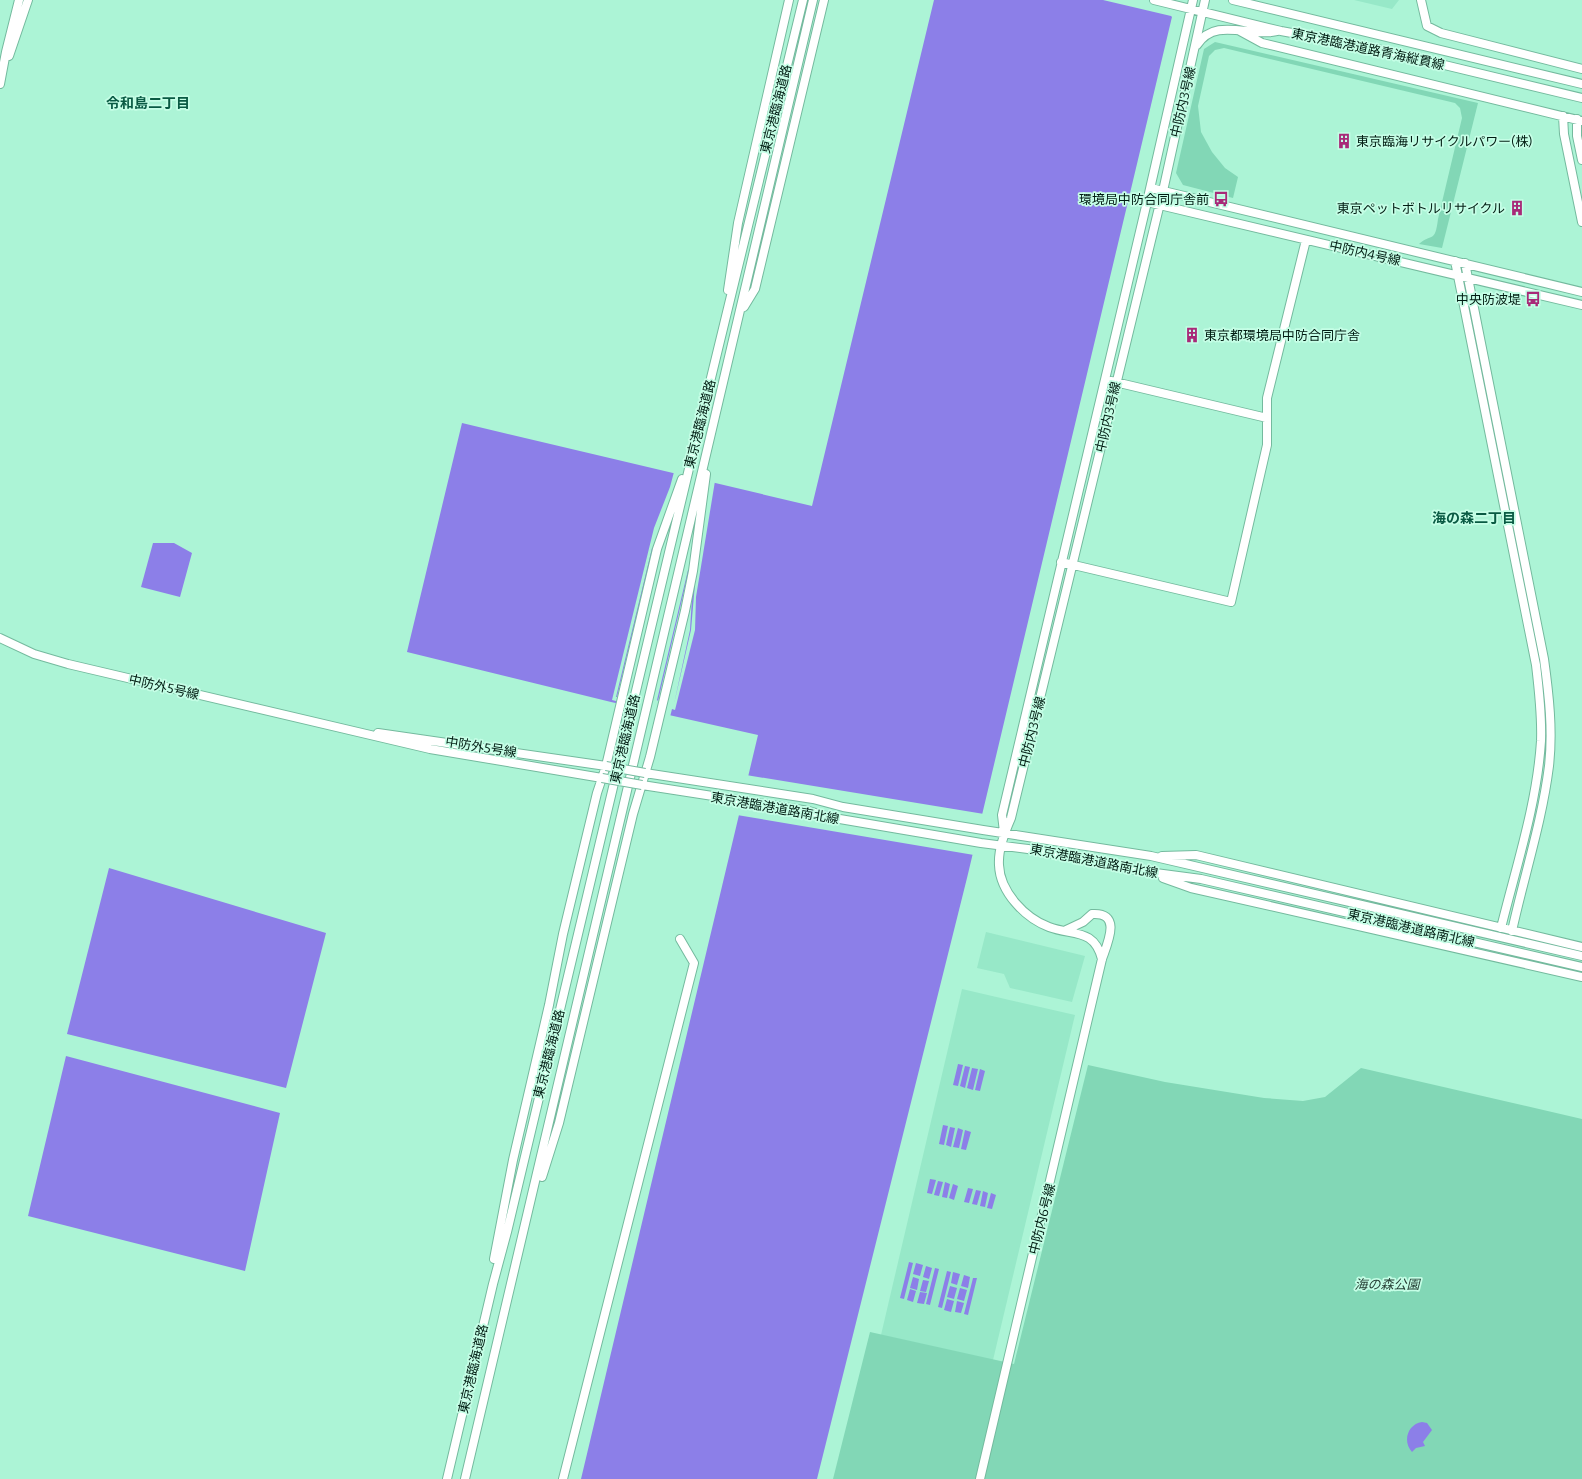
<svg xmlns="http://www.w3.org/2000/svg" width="1582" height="1479" viewBox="0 0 1582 1479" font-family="Bitter,'Noto Sans JP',serif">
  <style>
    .built { fill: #97e8c8 }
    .green { fill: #82d7b6 }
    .water { fill: #8c7fe8 }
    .pier { fill: #acf4d6; fill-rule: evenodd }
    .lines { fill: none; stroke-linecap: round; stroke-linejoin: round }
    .minor-casing { stroke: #74ba9e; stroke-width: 10 }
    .minor { stroke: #fff; stroke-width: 8 }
    .minor-bridge-casing { stroke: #74ba9e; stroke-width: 10; stroke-linecap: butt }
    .minor-bridge { stroke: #fff; stroke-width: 8 }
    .labels { text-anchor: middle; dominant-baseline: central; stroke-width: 3.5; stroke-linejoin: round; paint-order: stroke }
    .street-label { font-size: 13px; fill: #001c12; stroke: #c5fee6 }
    .poi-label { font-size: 13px; fill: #001c12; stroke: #c5fee6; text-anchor: end }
    .park-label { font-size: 13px; font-style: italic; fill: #263f35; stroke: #c5fee6 }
    .neighbourhood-label { font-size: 14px; font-weight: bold; fill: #095a43; stroke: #c5fee6 }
  </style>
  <rect width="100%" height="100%" fill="#acf4d6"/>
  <path class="built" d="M1354,0H1399L1392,9Z
    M986,932L1085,956L1072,1002L1010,988L1004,974L977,968Z
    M962,989L1075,1015L993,1360L881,1335Z"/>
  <path class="green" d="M1215,42L1478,103L1442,248L1419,244C1431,233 1435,244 1438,219L1462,118L1460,108L1455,103L1224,48L1215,50L1209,56L1198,106L1201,132L1212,152L1225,168L1238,177L1233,198L1183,185L1176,173L1204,49Z
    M1088,1065L1165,1082L1264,1098L1303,1101L1325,1097L1361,1068L1582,1119V1479H833L870,1332L1014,1364Z"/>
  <path class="water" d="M934,0H1176L967,878L817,1479H581L758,735L611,702L407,652L462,423L812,506Z
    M153,543H174L192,553L180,597L141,587Z
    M109,868L326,933L286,1088L67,1034Z
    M66,1056L280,1113L245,1271L28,1216Z
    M958,1064L963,1065L958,1086L953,1085Z
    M965,1066L970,1067L965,1088L960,1086Z
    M972,1068L978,1069L973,1090L967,1088Z
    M980,1069L985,1071L980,1091L975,1090Z
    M943,1125L948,1126L944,1145L939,1144Z
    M950,1127L955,1128L951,1147L946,1145Z
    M958,1128L963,1130L959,1148L953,1147Z
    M965,1130L971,1132L966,1150L961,1149Z
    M930,1179L936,1180L932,1194L927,1193Z
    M938,1181L943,1182L939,1196L934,1195Z
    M945,1182L950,1184L947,1198L942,1197Z
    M953,1184L958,1186L954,1200L949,1198Z
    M968,1188L973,1189L969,1203L964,1202Z
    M976,1190L981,1191L977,1205L972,1204Z
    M983,1191L988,1193L985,1207L980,1206Z
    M991,1193L996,1195L992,1209L987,1208Z
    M909,1262L913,1263L904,1299L900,1298Z
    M916,1263L923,1265L920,1276L913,1274Z
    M926,1266L932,1268L929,1279L923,1277Z
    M935,1268L939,1269L930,1305L926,1304Z
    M947,1271L951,1272L942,1308L938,1307Z
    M953,1272L960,1274L957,1285L951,1283Z
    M964,1275L970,1277L968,1288L961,1286Z
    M913,1277L919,1279L917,1290L910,1288Z
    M973,1278H977L968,1315L964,1314Z
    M923,1280L929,1281L926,1292L920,1291Z
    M950,1286L957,1288L954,1299L947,1297Z
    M960,1288L967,1290L964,1301L957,1299Z
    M910,1289L916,1291L913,1302L907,1300Z
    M920,1292L927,1293L924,1304L917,1303Z
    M947,1299L954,1301L951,1312L944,1310Z
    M957,1301L964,1303L961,1313L955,1312Z
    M1422,1422L1427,1423L1432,1430L1423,1442L1425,1446L1416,1448L1412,1452C1402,1441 1408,1424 1422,1422Z"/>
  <path class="pier" d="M1103,0H1178L1174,19L1171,16Z
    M674,472L715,481L696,597L695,630L675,710L672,709L670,717L616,705V701L612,700L654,528L670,487ZM652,548H653L617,697H616ZM688,570H689L658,701L657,700ZM696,572L691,630L674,704L690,630L692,598Z
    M746,775L984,814L974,855L737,815Z"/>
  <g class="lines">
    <defs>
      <path id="minor" d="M1154,0L1281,31L1378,49L1582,98
        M1233,0L1582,84
        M1421,0L1427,26L1441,33L1582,69
        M1240,31L1262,43L1582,121
        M1197,45C1215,16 1251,38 1278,31
        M9,56L28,0
        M0,84L6,52L19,0
        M1563,116L1564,134L1582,222
        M1577,119V136L1582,160
        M1151,188L1582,292
        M1147,202L1582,305
        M1455,261L1536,665C1539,690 1542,716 1541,741C1537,804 1516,867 1501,928
        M1465,263L1544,659C1549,695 1553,731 1549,766C1542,822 1524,876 1512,931
        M728,290L738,223L789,0
        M744,307L755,289L824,0
        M1267,418V398L1306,240
        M1061,562L1231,602L1267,445V418L1111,381
        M0,638L34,654L68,664L430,749L602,778
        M378,733L606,766
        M645,773L813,799L843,807L983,830L1151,856L1582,956
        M642,785L809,811L828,817L981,843L1028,849L1148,872L1201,879L1582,967
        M1004,832L1002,815L1147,202L1193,0
        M1162,856L1196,855L1582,947
        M1163,878L1191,888L1582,977
        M1102,959C1094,928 1073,936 1049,927C1025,918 1000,892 999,865C998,849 1005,832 1011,818L1163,191L1205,0
        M542,1177L559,1123L633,814L650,757L685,611L693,571L706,474
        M494,1259L513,1160L549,1005L563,934L597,793L606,766L657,549L682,479
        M447,1479L493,1284L507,1232L692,456L803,0
        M465,1479L813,0
        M563,1479L694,963L680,939
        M980,1479L1102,959C1108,942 1122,912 1092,914L1083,922L1066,930"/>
    </defs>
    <use href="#minor" class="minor-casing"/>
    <use href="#minor" class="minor"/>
    <defs>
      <path id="minor-bridge" d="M606,766L645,773
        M602,778L642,785"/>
    </defs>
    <use href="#minor-bridge" class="minor-bridge-casing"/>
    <use href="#minor-bridge" class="minor-bridge"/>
  </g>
  <defs>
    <symbol id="building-bare" viewBox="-9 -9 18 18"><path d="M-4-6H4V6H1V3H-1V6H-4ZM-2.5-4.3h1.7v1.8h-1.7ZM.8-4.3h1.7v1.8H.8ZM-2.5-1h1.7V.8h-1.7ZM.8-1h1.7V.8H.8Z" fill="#a82978" stroke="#c5fee6" stroke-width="2.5" paint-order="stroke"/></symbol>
    <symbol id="bus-bare" viewBox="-9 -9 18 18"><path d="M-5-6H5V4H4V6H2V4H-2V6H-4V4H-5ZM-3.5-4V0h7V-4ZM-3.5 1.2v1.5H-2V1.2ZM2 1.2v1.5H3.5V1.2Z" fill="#a82978" stroke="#c5fee6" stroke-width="2.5" paint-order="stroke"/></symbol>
  </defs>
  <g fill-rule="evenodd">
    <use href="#building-bare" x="1333" y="130" width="22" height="22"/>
    <use href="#bus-bare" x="1210" y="188" width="22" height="22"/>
    <use href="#building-bare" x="1506" y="197" width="22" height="22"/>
    <use href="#bus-bare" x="1522" y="288" width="22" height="22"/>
    <use href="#building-bare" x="1181" y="324" width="22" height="22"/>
  </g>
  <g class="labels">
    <g class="street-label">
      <text transform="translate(1368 49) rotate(12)">東京港臨港道路青海縦貫線</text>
      <text transform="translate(1183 102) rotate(-77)">中防内3号線</text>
      <text transform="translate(776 109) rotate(-76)">東京港臨海道路</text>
      <text transform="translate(1365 253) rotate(13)">中防内4号線</text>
      <text transform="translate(1108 417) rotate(-77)">中防内3号線</text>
      <text transform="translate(700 424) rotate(-76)">東京港臨海道路</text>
      <text transform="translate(164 687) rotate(13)">中防外5号線</text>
      <text transform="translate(1032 732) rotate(-76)">中防内3号線</text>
      <text transform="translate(625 739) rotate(-77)">東京港臨海道路</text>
      <text transform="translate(481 747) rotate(9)">中防外5号線</text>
      <text transform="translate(775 808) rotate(10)">東京港臨港道路南北線</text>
      <text transform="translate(1094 861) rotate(11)">東京港臨港道路南北線</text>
      <text transform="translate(1411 928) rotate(13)">東京港臨港道路南北線</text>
      <text transform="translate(549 1054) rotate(-76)">東京港臨海道路</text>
      <text transform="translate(1042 1219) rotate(-76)">中防内6号線</text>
      <text transform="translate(473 1369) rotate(-77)">東京港臨海道路</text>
    </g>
    <g class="poi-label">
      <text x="1356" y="141" text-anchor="start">東京臨海リサイクルパワー(株)</text>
      <text x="1209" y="199">環境局中防合同庁舎前</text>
      <text x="1505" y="208">東京ペットボトルリサイクル</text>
      <text x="1521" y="299">中央防波堤</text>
      <text x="1204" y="335" text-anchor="start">東京都環境局中防合同庁舎</text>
    </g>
    <g class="park-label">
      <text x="1387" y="1284">海の森公園</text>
    </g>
    <g class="neighbourhood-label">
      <text x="148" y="103">令和島二丁目</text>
      <text x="1474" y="518">海の森二丁目</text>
    </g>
  </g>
</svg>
